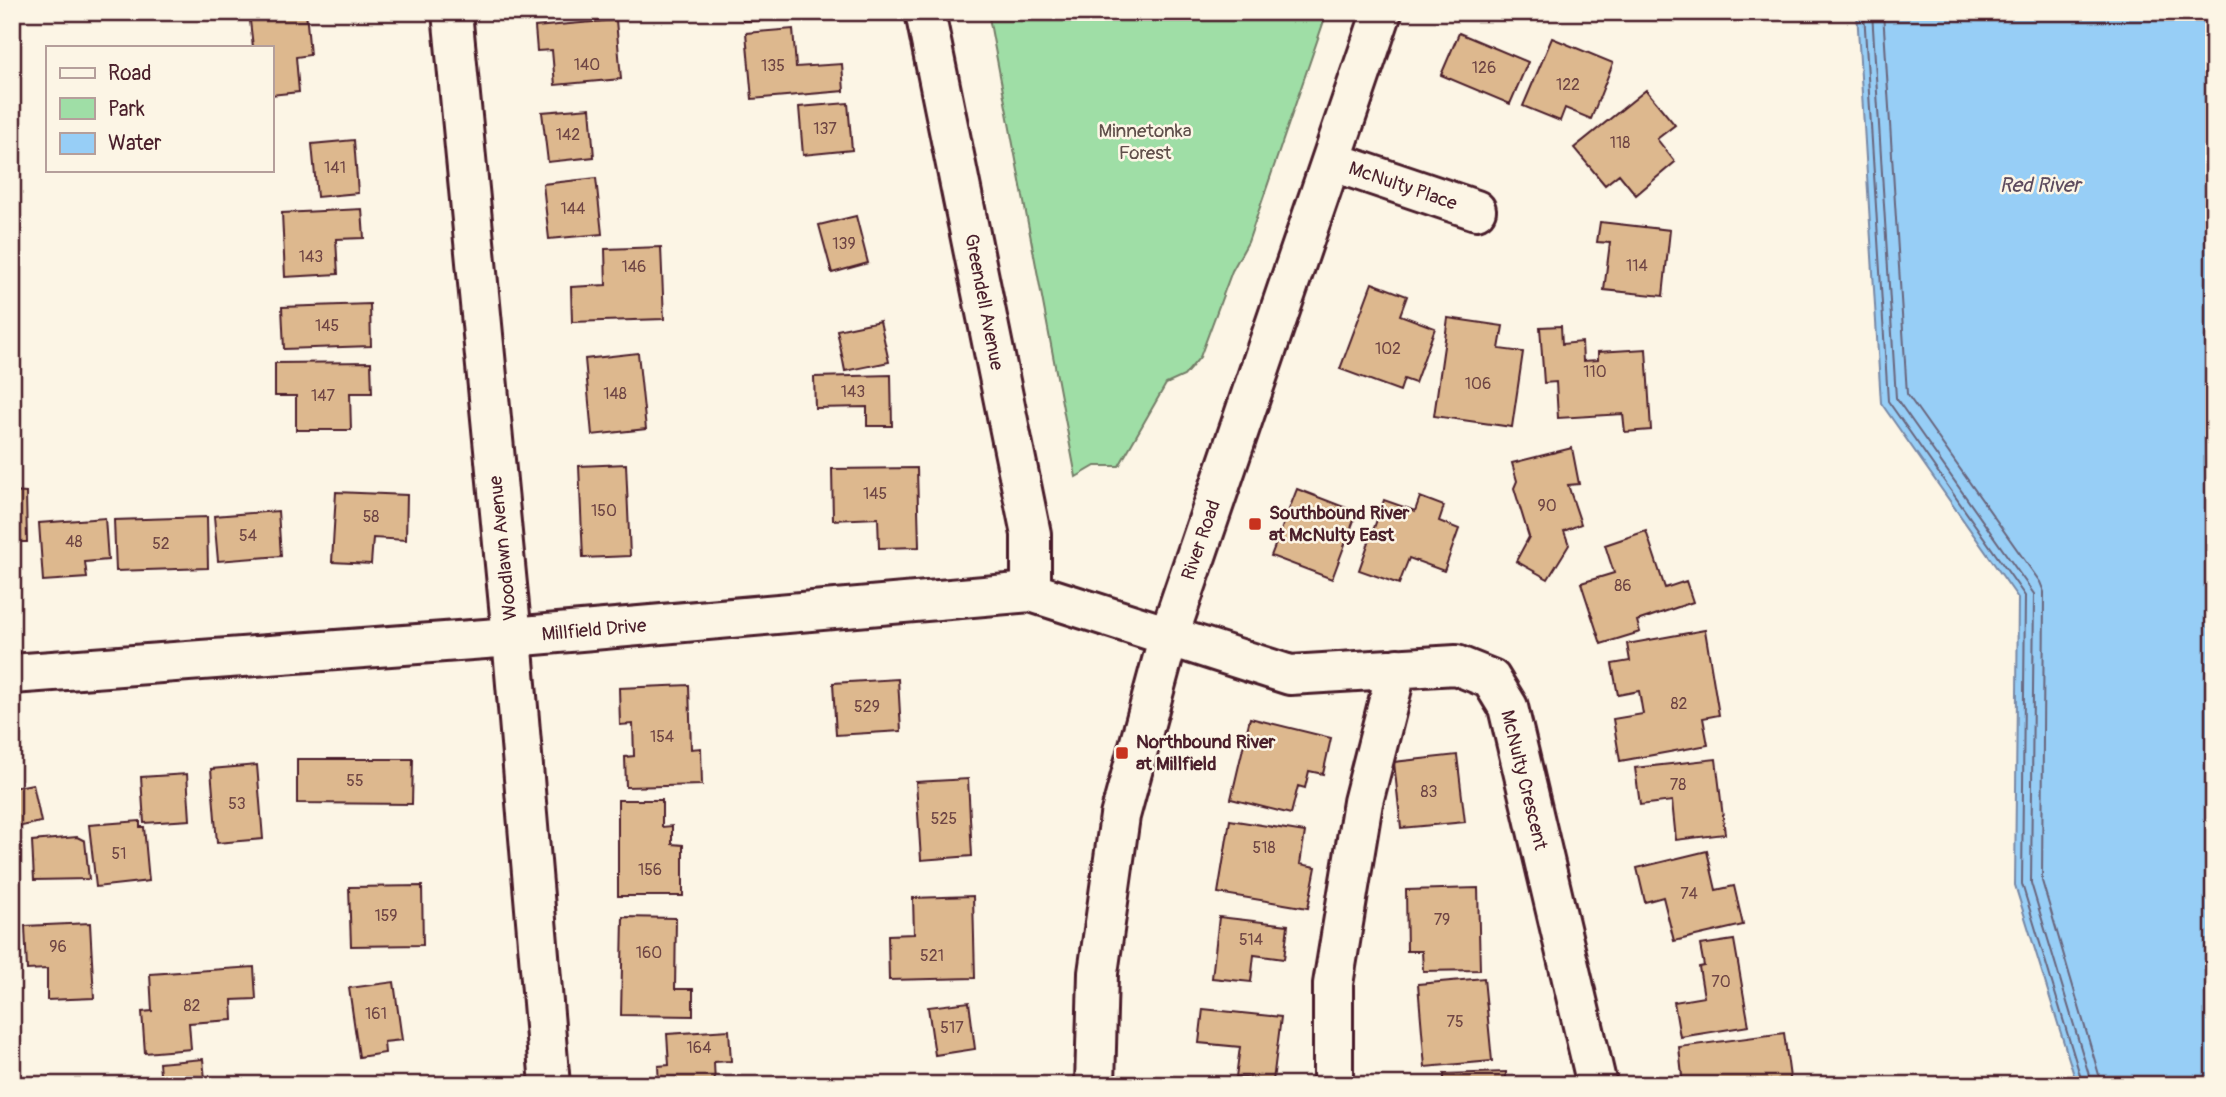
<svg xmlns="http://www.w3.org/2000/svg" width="2226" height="1097" viewBox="0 0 2226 1097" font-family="Pangolin,sans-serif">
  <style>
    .green { fill: #9fdea6; stroke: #747e68; stroke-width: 2 }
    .water { fill: #97cef6; stroke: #7888a5; stroke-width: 2 }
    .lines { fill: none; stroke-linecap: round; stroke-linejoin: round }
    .shore { stroke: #69657c; stroke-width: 2 }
    .building { fill: #ddb88e; stroke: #4a1f2b; stroke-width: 2 }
    .minor-casing { stroke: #4a1f2b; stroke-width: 44 }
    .minor { stroke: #fcf5e5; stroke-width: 38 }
    .poi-dot { fill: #c8321e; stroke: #fcf5e5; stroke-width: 2.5 }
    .labels { text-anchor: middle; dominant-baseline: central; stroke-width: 5; stroke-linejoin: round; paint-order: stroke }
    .number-label { font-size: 16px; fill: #6f4544 }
    .park-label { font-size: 19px; fill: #5f4f4a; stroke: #fcf5e5 }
    .street-label { font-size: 19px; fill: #4a1f2b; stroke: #fcf5e5 }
    .poi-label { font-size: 19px; font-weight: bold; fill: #4a1f2b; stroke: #fcf5e5; text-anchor: start }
    .water-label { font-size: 21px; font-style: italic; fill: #5d4b5e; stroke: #fcf5e5 }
  </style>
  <rect width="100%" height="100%" fill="#fcf5e5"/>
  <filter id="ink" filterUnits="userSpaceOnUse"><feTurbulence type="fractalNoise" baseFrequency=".0143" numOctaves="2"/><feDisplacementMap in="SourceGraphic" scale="14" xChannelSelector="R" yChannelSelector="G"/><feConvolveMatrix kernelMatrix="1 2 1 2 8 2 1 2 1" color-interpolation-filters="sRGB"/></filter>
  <g filter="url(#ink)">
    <path class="green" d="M988,12H1327L1248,242L1232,271L1200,357L1184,376L1166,384L1119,466H1095L1076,477Z"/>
    <path class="water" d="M1857,12H2214V1085H2077L2015,885L2018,598L1881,403Z"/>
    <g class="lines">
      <path class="shore" d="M1864,12L1888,401L2025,596L2022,884L2083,1085
        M1872,12L1896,398L2034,594L2031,883L2092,1085
        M1883,12L1907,394L2040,582L2044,592L2042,881L2102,1085"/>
    </g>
    <path class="building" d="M249,12H306L310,55L296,57L299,92L271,95V47H253Z
      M743,12H800V19L743,21Z
      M616,20L621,79L555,85L552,50L537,51L535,27Z
      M793,29L796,67L842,64L844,91L752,99L746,33Z
      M1459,33L1528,62L1510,104L1441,75Z
      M1552,38L1613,63L1591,119L1565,108L1560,121L1523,106Z
      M1646,90L1675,125L1657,139L1675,162L1636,195L1619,174L1605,185L1574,148Z
      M848,103L852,150L803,155L799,107Z
      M590,108L594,157L548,162L542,112Z
      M354,140L358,193L317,197L312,144Z
      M596,178L602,234L549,239L543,184Z
      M362,209L364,238L336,239L338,274L285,277L282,213Z
      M856,216L868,263L832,273L819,225Z
      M1600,222L1670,230L1663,296L1604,290L1610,243L1597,242Z
      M661,247L664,319L572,322L571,287L606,285L605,249Z
      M1372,283L1407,296L1400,315L1435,328L1415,383L1404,379L1400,391L1340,369Z
      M370,304L371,346L284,349L282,307Z
      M1448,318L1503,326L1499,349L1523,352L1512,427L1434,416Z
      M880,321L889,362L845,371L837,330Z
      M1561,326L1562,344L1582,342L1583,361L1598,360V352L1646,349L1651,430L1625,432L1623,414L1558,418L1556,382L1544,383L1540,327Z
      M638,353L646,429L592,435L585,359Z
      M371,362L372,393H350L351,430H296V396H275V363Z
      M891,375L892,426H867V407L815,408L814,377Z
      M1572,448L1579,484L1568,485L1581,524L1564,531L1569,545L1548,579L1516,561L1529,537L1514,488L1517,481L1512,463Z
      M626,464L630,556L583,558L579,466Z
      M917,468L919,547L879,548L878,518L833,520L832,469Z
      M1297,489L1357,512L1332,579L1271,556Z
      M12,492L26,493L27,542H12Z
      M336,492L407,495L406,540L373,538L371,564L332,562Z
      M1420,497L1444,506L1439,521L1459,529L1444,571L1409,558L1399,584L1359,570L1384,500L1415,511Z
      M278,511L281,556L218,561L214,516Z
      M207,517L208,568L116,571L114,520Z
      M105,518L108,560L85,562L87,578L43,581L39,523Z
      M1646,531L1665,588L1686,581L1693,602L1637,621L1640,632L1601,644L1581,583L1614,573L1605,545Z
      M1705,630L1719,715L1703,718L1708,745L1620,761L1613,719L1643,714L1639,691L1618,695L1612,664L1630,661L1627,644Z
      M898,679L901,731L836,735L833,683Z
      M689,685L691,749L701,748L702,785L626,787L625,757L634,756L633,724L620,725L619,688Z
      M1250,718L1331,738L1323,774L1309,771L1305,788L1298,786L1291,814L1231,799Z
      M1457,755L1465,822L1401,828L1394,762Z
      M297,759H413L412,804L297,803Z
      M1716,759L1725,834L1676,840L1672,801L1640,805L1635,768Z
      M257,765L263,839L217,843L211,769Z
      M187,774L190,820L144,823L141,777Z
      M968,779L972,856L921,860L916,782Z
      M33,784L41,822L12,828V788Z
      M618,800H662V827L672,826V844L683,845V896H618Z
      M1230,820L1305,832L1300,864L1316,867L1308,908L1218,893Z
      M140,821V827H144L149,881L96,887L89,825Z
      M77,837L85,841L89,879L34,880L32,841Z
      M1707,851L1716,890L1734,886L1743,925L1674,941L1663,897L1645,902L1637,868Z
      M422,886L423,945L351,946L349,887Z
      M1478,888L1480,970L1423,971L1422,951H1407L1406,890Z
      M973,896L975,978L889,980L888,935L914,934L913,898Z
      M623,917L676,918L675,989H693V1016L621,1015Z
      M1219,917L1288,925L1284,959L1254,955L1251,982L1212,978Z
      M90,923L94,998L47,1000V969L27,970L25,926Z
      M12,939H15V979H12Z
      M1734,940L1749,1026L1680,1037L1674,1002L1704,997L1699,967L1704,966L1700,945Z
      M254,967L256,999L232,1000L233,1020L189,1023L191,1049L145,1053L142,1012L152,1011L150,974Z
      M1484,978L1492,1061L1425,1067L1418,984Z
      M394,982L402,1040L384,1042L385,1053L359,1057L349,988Z
      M969,1002L975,1049L935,1055L928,1007Z
      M1203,1009L1281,1017L1273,1081L1236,1077L1240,1047L1199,1043Z
      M729,1030L731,1061L714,1062L715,1085H659L658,1066L669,1065L667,1034Z
      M1784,1033L1791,1085H1683L1679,1047Z
      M203,1059L205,1079L225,1078L226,1085H161L159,1063Z
      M1506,1072V1085H1444V1074Z"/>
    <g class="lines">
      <defs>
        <path id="minor" d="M452,12L512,637L550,1085
          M925,12L1031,534V592
          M1331,161L1476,210
          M12,674L512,637L1031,592L1290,675L1456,665L1491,679L1508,707L1597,1085
          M1095,1085L1098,973L1120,816L1169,635L1382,12
          M1333,1085V984L1363,802L1397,668"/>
      </defs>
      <use href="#minor" class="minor-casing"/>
      <use href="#minor" class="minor"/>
    </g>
  </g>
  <g class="poi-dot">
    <rect x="1248" y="517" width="14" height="14" rx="3.5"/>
    <rect x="1115" y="746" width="14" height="14" rx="3.5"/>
  </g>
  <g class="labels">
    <g class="number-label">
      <text x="587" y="65">140</text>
      <text x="773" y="66">135</text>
      <text x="1484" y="68">126</text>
      <text x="1568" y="85">122</text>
      <text x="825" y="129">137</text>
      <text x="568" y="135">142</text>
      <text x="1620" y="143">118</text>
      <text x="335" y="168">141</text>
      <text x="573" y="209">144</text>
      <text x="844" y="244">139</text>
      <text x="311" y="257">143</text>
      <text x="1637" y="266">114</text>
      <text x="634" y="267">146</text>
      <text x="327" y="326">145</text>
      <text x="1388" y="349">102</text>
      <text x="1595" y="372">110</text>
      <text x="1478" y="384">106</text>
      <text x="853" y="392">143</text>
      <text x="615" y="394">148</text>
      <text x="323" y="396">147</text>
      <text x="875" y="494">145</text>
      <text x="1547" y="506">90</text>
      <text x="604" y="511">150</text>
      <text x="371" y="517">58</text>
      <text x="248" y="536">54</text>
      <text x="74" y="542">48</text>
      <text x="161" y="544">52</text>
      <text x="1623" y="586">86</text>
      <text x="1679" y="704">82</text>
      <text x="867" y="707">529</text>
      <text x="662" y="737">154</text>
      <text x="355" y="781">55</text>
      <text x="1678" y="785">78</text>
      <text x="1429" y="792">83</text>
      <text x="237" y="804">53</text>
      <text x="944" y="819">525</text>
      <text x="1264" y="848">518</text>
      <text x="119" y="854">51</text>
      <text x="650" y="870">156</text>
      <text x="1689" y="894">74</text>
      <text x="386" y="916">159</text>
      <text x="1442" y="920">79</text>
      <text x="1251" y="940">514</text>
      <text x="58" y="947">96</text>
      <text x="649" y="953">160</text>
      <text x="932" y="956">521</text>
      <text x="1721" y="982">70</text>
      <text x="192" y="1006">82</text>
      <text x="376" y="1014">161</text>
      <text x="1455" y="1022">75</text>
      <text x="952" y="1028">517</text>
      <text x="699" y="1048">164</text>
    </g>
    <g class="park-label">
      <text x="1145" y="131">Minnetonka<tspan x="1145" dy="22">Forest</tspan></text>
    </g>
    <g class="street-label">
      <text transform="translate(1403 186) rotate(19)">McNulty Place</text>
      <text transform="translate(984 302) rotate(79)">Greendell Avenue</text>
      <text transform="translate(1201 540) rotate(-71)">River Road</text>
      <text transform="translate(503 548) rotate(-96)">Woodlawn Avenue</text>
      <text transform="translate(594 630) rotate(-5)">Millfield Drive</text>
      <text transform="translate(1524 780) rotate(76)">McNulty Crescent</text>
    </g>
    <g class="poi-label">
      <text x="1269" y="513">Southbound River<tspan x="1269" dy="22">at McNulty East</tspan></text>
      <text x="1136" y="742">Northbound River<tspan x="1136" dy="22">at Millfield</tspan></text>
    </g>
    <g class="water-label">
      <text x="2040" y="185">Red River</text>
    </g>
  </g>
  <rect width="2226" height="1097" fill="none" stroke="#fcf5e5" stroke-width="42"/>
  <rect x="21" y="21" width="2184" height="1055" fill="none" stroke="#4a1f2b" stroke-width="2.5" filter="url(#ink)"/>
  <rect x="46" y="46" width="228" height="126" fill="#fcf5e5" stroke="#b59f9b" stroke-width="2"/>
  <rect x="60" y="68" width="35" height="10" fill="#fcf5e5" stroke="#b59f9b" stroke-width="2"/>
  <text x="108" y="80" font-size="21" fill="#4a1f2b">Road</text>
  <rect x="60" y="98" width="35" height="21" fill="#9fdea6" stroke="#b59f9b" stroke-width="2"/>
  <text x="108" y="116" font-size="21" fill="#4a1f2b">Park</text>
  <rect x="60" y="133" width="35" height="21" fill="#97cef6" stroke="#b59f9b" stroke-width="2"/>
  <text x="108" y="150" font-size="21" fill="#4a1f2b">Water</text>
</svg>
